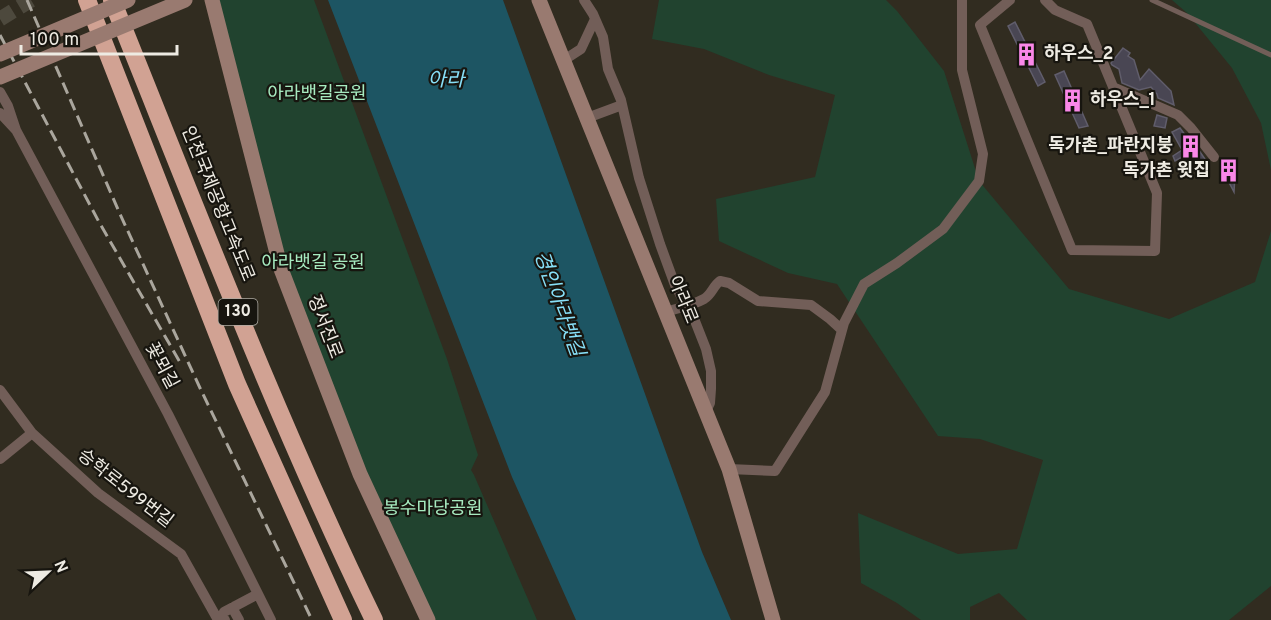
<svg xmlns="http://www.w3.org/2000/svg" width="1271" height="620" viewBox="0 0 1271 620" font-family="Overpass,'Noto Sans KR',sans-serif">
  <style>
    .green { fill: #21432f }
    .water { fill: #1d5563 }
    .building { fill: #494653; stroke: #605d6b; stroke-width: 1.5 }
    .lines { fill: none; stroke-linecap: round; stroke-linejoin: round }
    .secondary-tunnel { stroke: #4d493d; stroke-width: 15; stroke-dasharray: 15 8; stroke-linecap: butt }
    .lane { stroke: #725e58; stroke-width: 5 }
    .street { stroke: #725e58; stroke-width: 10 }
    .secondary { stroke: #997a70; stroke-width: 15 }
    .highway { stroke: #d1a293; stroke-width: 18 }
    .rail { stroke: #aaa69d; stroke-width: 3; stroke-dasharray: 12 6; stroke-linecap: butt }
    .secondary-bridge { stroke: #997a70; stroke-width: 15 }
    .labels { text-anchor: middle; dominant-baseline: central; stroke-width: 4.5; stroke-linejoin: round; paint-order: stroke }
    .shield { fill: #17150f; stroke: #aeaba3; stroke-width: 1.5 }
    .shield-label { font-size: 16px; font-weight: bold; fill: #eeebe3 }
    .poi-label { font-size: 18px; font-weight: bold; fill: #eeebe3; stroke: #17150f; text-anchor: start }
    .park-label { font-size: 18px; fill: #a7ebc0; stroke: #17150f }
    .street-label { font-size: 18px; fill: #eeebe3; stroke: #17150f }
    .water-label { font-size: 20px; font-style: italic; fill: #87dff7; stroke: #17150f }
  </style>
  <rect width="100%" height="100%" fill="#312c20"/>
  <path class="green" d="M212,0H314L447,359L478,455L471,470L474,475L537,620H428L281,269Z
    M659,0H886L897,11L944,71L979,181L1069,289L1169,319L1255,282L1271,231V586L1229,620H1027L999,593L970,607V620H921L897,603L861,583L858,513L958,554L1017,549L1043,460L980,439L938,436L837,284L788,273L719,241L716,199L815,177L835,95L769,75L704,49L652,39Z
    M1172,0H1271V170L1261,123L1232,68L1187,13Z"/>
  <path class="water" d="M328,0H503L702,552L731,620H576L512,477Z"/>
  <path class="building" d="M1015,22L1045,82L1038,86L1008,26Z
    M1123,48L1130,53L1128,56L1134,60L1140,80L1149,69L1171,91L1174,105L1158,98L1157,94L1151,87L1139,90L1122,83L1119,69L1112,65L1111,63Z
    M1064,71L1088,126L1079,128L1055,75Z
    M1157,115L1167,118L1165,128L1154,126Z
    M1180,128L1191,143L1192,142L1198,149L1209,165L1206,168L1191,152L1175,161L1173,156L1182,150L1172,132Z
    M1230,163L1235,174L1234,192L1221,167Z"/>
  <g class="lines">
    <path class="secondary-tunnel" d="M0,19L31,0"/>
    <path class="lane" d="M1152,0L1271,55"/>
    <path class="street" d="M584,0L593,14L603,37L608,69L621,100L639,178L660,244L675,285L695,321L706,349L711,371V389L710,403L706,411
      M1010,0L980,25L1072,250L1155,251L1157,193L1087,24L1055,10L1045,0
      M564,60L581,49L595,19
      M1113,87L1178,115L1191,128L1214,157
      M0,92L8,106L16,130L0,113
      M587,118L622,105
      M16,130L168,414L271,620
      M666,312C678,308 693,305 704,299C712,294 713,286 720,281L729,283L758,301L811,305L830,319L842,330
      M0,390L32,433L98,493L181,554L218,620
      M0,459L32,433
      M729,469L775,471L825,392L844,323L864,284L897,263L943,229L979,181L983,154L962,70V0
      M235,606L234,611L239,620
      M225,620L222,616L224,612L258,594"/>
    <path class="secondary" d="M212,0L281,269L360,474L428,620
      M539,0L729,469L773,620"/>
    <path class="highway" d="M87,0L237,384L343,620
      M112,0C196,208 276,418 374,620"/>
    <path class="rail" d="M27,0L120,214L200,388L312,620
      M0,35L99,222L181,364"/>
    <path class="secondary-bridge" d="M0,54L128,0
      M0,77L185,0"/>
  </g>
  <defs>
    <symbol id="building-bare" viewBox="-9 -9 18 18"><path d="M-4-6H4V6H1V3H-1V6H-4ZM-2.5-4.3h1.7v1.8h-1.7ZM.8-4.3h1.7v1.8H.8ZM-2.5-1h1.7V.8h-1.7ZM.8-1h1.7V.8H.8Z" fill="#fa87e8" stroke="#17150f" stroke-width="2.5" paint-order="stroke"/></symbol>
  </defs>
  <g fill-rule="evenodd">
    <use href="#building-bare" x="1010" y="38" width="33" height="33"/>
    <use href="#building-bare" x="1056" y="84" width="33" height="33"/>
    <use href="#building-bare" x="1174" y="130" width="33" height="33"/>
    <use href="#building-bare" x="1212" y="154" width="33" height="33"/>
  </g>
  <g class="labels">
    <rect class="shield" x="218.5" y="299" width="39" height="26" rx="4.5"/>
    <g class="shield-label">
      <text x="238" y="312">130</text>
    </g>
    <g class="poi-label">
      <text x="1044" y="54">하우스_2</text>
      <text x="1090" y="100">하우스_1</text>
      <text x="1173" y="146" text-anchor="end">독가촌_파란지붕</text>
      <text x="1210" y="171" text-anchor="end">독가촌 윗집</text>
    </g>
    <g class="park-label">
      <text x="317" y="94">아라뱃길공원</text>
      <text x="313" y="263">아라뱃길 공원</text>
      <text x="433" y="509">봉수마당공원</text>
    </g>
    <g class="street-label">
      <text transform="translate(217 204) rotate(68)">인천국제공항고속도로</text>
      <text transform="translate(682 300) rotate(68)">아라로</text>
      <text transform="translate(324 327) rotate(69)">정서진로</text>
      <text transform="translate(161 366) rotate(62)">꽃뫼길</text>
      <text transform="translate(125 489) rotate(38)">승학로599번길</text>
    </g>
    <g class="water-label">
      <text x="446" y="81">아라</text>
      <text transform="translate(558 304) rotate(70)">경인아라뱃길</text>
    </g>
  </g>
  <g transform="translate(48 572) rotate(67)" stroke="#17150f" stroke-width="4.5" paint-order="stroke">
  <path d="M0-4.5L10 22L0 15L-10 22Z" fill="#eeebe3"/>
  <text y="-9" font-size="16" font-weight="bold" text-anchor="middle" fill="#eeebe3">N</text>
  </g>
  <path d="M21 45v9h156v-9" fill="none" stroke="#eeebe3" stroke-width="3"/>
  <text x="30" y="45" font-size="18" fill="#eeebe3" stroke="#17150f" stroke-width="4.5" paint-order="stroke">100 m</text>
</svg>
